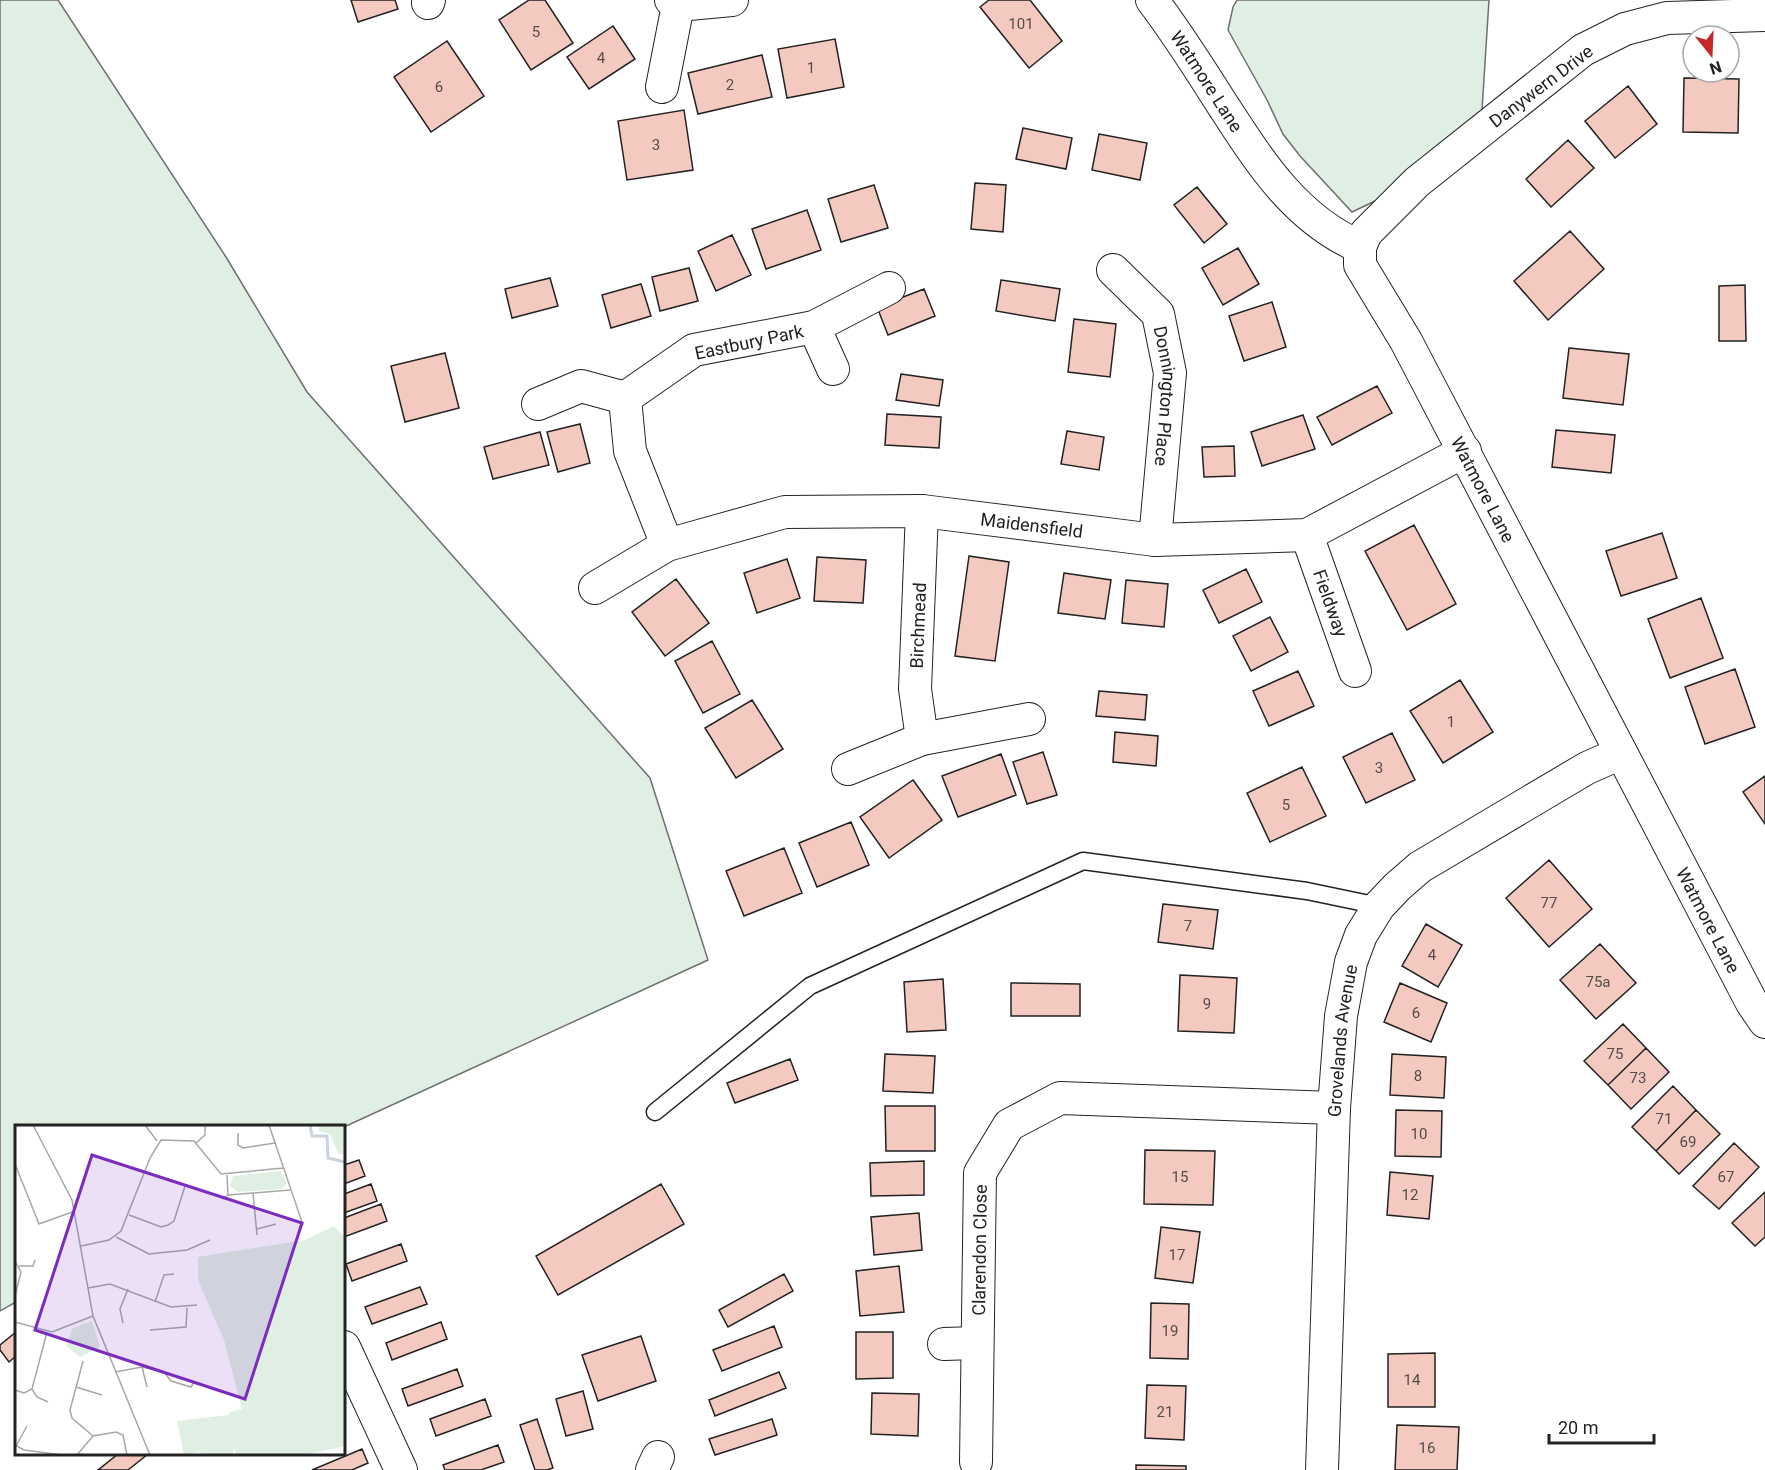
<svg xmlns="http://www.w3.org/2000/svg" width="1765" height="1470" viewBox="0 0 1765 1470" font-family="Roboto,sans-serif">
  <style>
    .green { fill: #e0efe3; stroke: #6f6f6f; stroke-width: 1.5 }
    .building { fill: #f3c9c0; stroke: #222; stroke-width: 1.5 }
    .lines { fill: none; stroke-linecap: round; stroke-linejoin: round }
    .lane-casing { stroke: #222; stroke-width: 19 }
    .street-casing { stroke: #222; stroke-width: 34 }
    .lane { stroke: #fff; stroke-width: 16 }
    .street { stroke: #fff; stroke-width: 32 }
    .labels { text-anchor: middle; dominant-baseline: central; stroke-width: 4.5; stroke-linejoin: round; paint-order: stroke }
    .number-label { font-size: 15px; fill: #564c4a }
    .street-label { font-size: 18px; fill: #222; stroke: #fff }
    .inset-river { fill: none; stroke: #c7d3dd; stroke-width: 3 }
    .inset-road { fill: none; stroke: #a7a7a7; stroke-width: 1.5 }
    .view { fill: #7b2cbf; fill-opacity: 0.15; stroke: #7b2cbf; stroke-width: 3 }
    .inset-edge { fill: none; stroke: #222; stroke-width: 3 }
  </style>
  <rect width="100%" height="100%" fill="#fff"/>
  <path class="green" d="M0,0H58L226,257L307,392L650,778L708,960L344,1127L16,1126V1302L0,1311Z
    M1237,0H1489L1482,110L1375,201L1352,212L1300,156L1283,134L1267,100L1228,30L1233,7Z"/>
  <path class="building" d="M351,0H395L398,9L358,22Z
    M529,0H545L573,43L531,70L499,20Z
    M989,0H1030L1062,41L1029,68L980,7Z
    M613,26L635,59L589,89L567,57Z
    M835,39L844,87L787,98L778,49Z
    M447,41L484,96L431,132L394,77Z
    M762,55L772,97L698,114L688,73Z
    M1684,78L1739,79L1738,133L1683,132Z
    M1628,86L1657,124L1615,158L1585,121Z
    M684,110L693,170L627,180L618,121Z
    M1023,128L1072,138L1066,169L1016,159Z
    M1099,134L1147,143L1140,180L1092,170Z
    M1568,140L1594,168L1551,207L1526,179Z
    M975,183L1006,185L1003,232L971,229Z
    M874,185L888,228L841,242L828,199Z
    M1197,187L1227,224L1204,243L1174,205Z
    M807,210L821,250L766,269L752,229Z
    M1570,231L1604,269L1548,320L1514,281Z
    M732,235L751,275L716,291L698,251Z
    M1238,248L1259,284L1223,305L1202,268Z
    M689,268L698,301L660,311L652,277Z
    M550,278L558,306L512,318L505,289Z
    M1001,280L1060,289L1055,321L996,311Z
    M641,284L651,316L611,328L602,295Z
    M1745,285L1746,341H1719V286Z
    M924,289L935,316L888,335L877,307Z
    M1272,302L1286,347L1244,361L1229,316Z
    M1074,319L1116,324L1110,377L1068,372Z
    M1569,348L1629,354L1623,405L1563,398Z
    M445,353L459,408L405,422L391,366Z
    M901,374L943,380L939,406L896,400Z
    M1377,386L1392,413L1332,445L1317,417Z
    M887,414L941,417L939,448L885,445Z
    M1303,415L1315,449L1262,466L1251,432Z
    M580,424L590,463L558,472L547,432Z
    M1556,430L1615,435L1611,473L1552,467Z
    M1067,431L1104,437L1099,470L1061,464Z
    M540,432L549,465L493,479L484,447Z
    M1234,446L1235,476L1204,477L1202,447Z
    M1414,525L1456,604L1407,630L1365,551Z
    M1662,533L1677,578L1621,596L1606,551Z
    M969,556L1009,562L995,661L955,656Z
    M817,557L866,560L863,603L814,601Z
    M787,559L800,598L757,613L744,573Z
    M1246,569L1262,602L1219,623L1203,590Z
    M1064,573L1111,580L1105,619L1058,613Z
    M676,579L709,623L665,656L632,612Z
    M1126,580L1168,584L1164,627L1122,623Z
    M1701,598L1723,658L1670,678L1648,619Z
    M1270,617L1288,652L1251,671L1233,636Z
    M712,641L740,694L703,713L675,661Z
    M1735,669L1755,727L1705,744L1685,687Z
    M1298,671L1314,706L1269,726L1253,691Z
    M1460,680L1493,732L1443,763L1410,711Z
    M1099,691L1147,695L1145,720L1096,716Z
    M752,700L783,749L736,778L705,728Z
    M1115,732L1158,736L1156,766L1113,762Z
    M1392,733L1415,780L1366,803L1343,757Z
    M1043,752L1057,795L1027,804L1013,762Z
    M1001,754L1016,795L958,817L942,776Z
    M1302,767L1326,816L1270,842L1247,793Z
    M1765,776V824L1743,792Z
    M913,780L942,820L889,858L860,817Z
    M851,822L869,865L817,887L799,843Z
    M784,848L802,893L744,916L726,871Z
    M1549,860L1592,909L1549,947L1506,898Z
    M1163,904L1218,910L1213,949L1158,942Z
    M1426,924L1462,945L1438,987L1402,966Z
    M1600,944L1636,983L1596,1019L1560,980Z
    M1180,975L1237,978L1234,1033L1178,1031Z
    M943,979L946,1030L907,1032L904,982Z
    M1011,983L1080,984V1016H1011Z
    M1400,983L1447,1003L1431,1042L1384,1022Z
    M1623,1024L1646,1048L1608,1085L1584,1061Z
    M1646,1048L1669,1072L1631,1109L1608,1085Z
    M885,1054L935,1056L933,1093L883,1091Z
    M1392,1054L1446,1057L1444,1098L1390,1095Z
    M790,1059L798,1080L735,1103L727,1083Z
    M1673,1086L1696,1110L1656,1151L1632,1127Z
    M885,1106H935V1151H886Z
    M1396,1110L1442,1111L1441,1157L1395,1156Z
    M1696,1110L1720,1134L1679,1174L1656,1151Z
    M1734,1143L1759,1167L1719,1209L1693,1186Z
    M1145,1150L1215,1151L1213,1205L1144,1204Z
    M359,1160L365,1176L344,1184V1165Z
    M924,1161V1195L871,1196L870,1163Z
    M1390,1172L1433,1176L1429,1219L1387,1215Z
    M371,1184L377,1201L344,1213V1194Z
    M661,1184L684,1224L558,1295L536,1256Z
    M1765,1192V1237L1755,1246L1732,1223Z
    M381,1204L387,1221L344,1237V1218Z
    M919,1213L922,1250L874,1255L871,1217Z
    M1161,1227L1200,1232L1193,1283L1155,1278Z
    M401,1244L407,1261L352,1281L346,1264Z
    M899,1266L904,1312L860,1316L856,1271Z
    M784,1274L793,1291L728,1327L719,1310Z
    M420,1287L427,1304L372,1324L365,1307Z
    M1151,1303L1189,1304L1188,1359L1150,1358Z
    M441,1322L447,1339L392,1360L386,1343Z
    M774,1326L782,1347L722,1371L713,1350Z
    M16,1332V1356L9,1362L0,1350V1345Z
    M856,1332H893V1378L856,1379Z
    M641,1336L656,1381L598,1401L582,1355Z
    M1435,1353V1407H1388V1354Z
    M457,1369L463,1386L408,1406L402,1389Z
    M779,1372L786,1388L715,1416L709,1400Z
    M1147,1385L1186,1386L1184,1440L1145,1438Z
    M583,1391L593,1429L566,1436L556,1399Z
    M872,1393L919,1394L918,1436L871,1434Z
    M485,1399L491,1416L436,1436L430,1419Z
    M537,1419L553,1468L547,1470H535L520,1425Z
    M772,1419L777,1435L715,1455L709,1439Z
    M1397,1425L1459,1427L1457,1470H1395Z
    M498,1445L504,1462L481,1470H445L443,1465Z
    M362,1449L368,1463L352,1470H312Z
    M118,1454H148L128,1470H98Z
    M1136,1465L1186,1466V1470H1136Z"/>
  <g class="lines">
    <defs>
      <path id="lane" d="M655,1112L810,986L1083,861L1307,891L1379,906"/>
      <g id="street">
        <path d="M671,0L678,5L732,0"/>
        <path id="s1" d="M1152,0C1178,34 1201,71 1224,107C1261,164 1296,219 1360,247"/>
        <path d="M428,3L429,0"/>
        <path id="s2" d="M1765,15L1667,18L1625,29L1583,50L1417,182L1366,233L1360,247V265L1406,341L1752,1003L1765,1022"/>
        <path d="M662,87L678,5"/>
        <path id="s3" d="M1113,270L1158,314L1170,373L1155,540"/>
        <path d="M814,327L833,369"/>
        <path d="M538,404L581,386L625,398"/>
        <path id="s4" d="M1307,535L1355,671"/>
        <path d="M667,545L630,451L625,398L694,350L814,327L889,288"/>
        <path id="s5" d="M595,588L667,545L785,512L922,511L1155,540L1307,535L1465,451"/>
        <path d="M922,739L1029,719"/>
        <path id="s6" d="M848,769L922,739L915,689L922,511"/>
        <path d="M944,1344L976,1343"/>
        <path d="M344,1347L401,1470"/>
        <path id="s7" d="M976,1462L980,1173L1009,1125L1060,1098L1334,1108"/>
        <path d="M652,1470L658,1457"/>
        <path id="s8" d="M1322,1470L1334,1108L1341,1016L1351,962L1361,935L1379,906L1397,887L1420,867L1587,768L1621,753"/>
      </g>
    </defs>
    <use href="#lane" class="lane-casing"/>
    <use href="#street" class="street-casing"/>
    <use href="#lane" class="lane"/>
    <use href="#street" class="street"/>
  </g>
  <g class="labels">
    <g class="number-label">
      <text x="1021" y="24">101</text>
      <text x="536" y="32">5</text>
      <text x="601" y="58">4</text>
      <text x="811" y="68">1</text>
      <text x="730" y="85">2</text>
      <text x="439" y="87">6</text>
      <text x="656" y="145">3</text>
      <text x="1451" y="722">1</text>
      <text x="1379" y="768">3</text>
      <text x="1286" y="805">5</text>
      <text x="1549" y="903">77</text>
      <text x="1188" y="926">7</text>
      <text x="1432" y="955">4</text>
      <text x="1598" y="982">75a</text>
      <text x="1207" y="1004">9</text>
      <text x="1416" y="1013">6</text>
      <text x="1615" y="1054">75</text>
      <text x="1418" y="1076">8</text>
      <text x="1638" y="1078">73</text>
      <text x="1664" y="1119">71</text>
      <text x="1419" y="1134">10</text>
      <text x="1688" y="1142">69</text>
      <text x="1180" y="1177">15</text>
      <text x="1726" y="1177">67</text>
      <text x="1410" y="1195">12</text>
      <text x="1177" y="1255">17</text>
      <text x="1170" y="1331">19</text>
      <text x="1412" y="1380">14</text>
      <text x="1165" y="1412">21</text>
      <text x="1427" y="1448">16</text>
    </g>
    <g class="street-label">
      <text stroke="none"><textPath href="#s1" startOffset="98">Watmore Lane</textPath></text>
      <text transform="translate(1541 86) rotate(-37)">Danywern Drive</text>
      <text transform="translate(749 342) rotate(-12)">Eastbury Park</text>
      <text stroke="none"><textPath href="#s3" startOffset="146">Donnington Place</textPath></text>
      <text stroke="none"><textPath href="#s2" startOffset="762">Watmore Lane</textPath></text>
      <text stroke="none"><textPath href="#s5" startOffset="454">Maidensfield</textPath></text>
      <text stroke="none"><textPath href="#s4" startOffset="72">Fieldway</textPath></text>
      <text stroke="none"><textPath href="#s6" startOffset="194">Birchmead</textPath></text>
      <text stroke="none"><textPath href="#s2" startOffset="1248">Watmore Lane</textPath></text>
      <text stroke="none"><textPath href="#s8" startOffset="430">Grovelands Avenue</textPath></text>
      <text stroke="none"><textPath href="#s7" startOffset="212">Clarendon Close</textPath></text>
    </g>
  </g>
  <g transform="translate(15 1125)">
    <rect width="330" height="330" fill="#fff"/>
    <path d="M304,0H330V31L323,28L315,9L304,6ZM265,46L272,58L267,64L223,67L215,61L218,51ZM319,101L330,112V321L290,330H221L219,322L218,330H186L185,327L169,330L162,296L214,290L215,287L227,284L209,215L183,155V132L290,115ZM77,196L85,222L65,232L51,221L58,203Z" fill="#e0efe3"/>
    <path class="inset-river" d="M295,0L297,11H312L313,33L330,37"/>
    <path class="inset-road" d="M18,0L57,75L78,191L135,330M130,0L142,16M254,0L288,100M223,8V20L228,23L260,18M181,18L190,10V0M0,39L24,99L60,86M238,68L242,110M213,70L275,65M208,74L213,70L212,50M114,90L146,102L153,100L159,96L170,61M242,104L261,99M101,112L134,129L172,125L195,115M66,121L94,115L106,106L135,33L146,15L179,16L206,49L269,43M0,136L6,147L0,171M4,141H18L20,135M73,163L95,159L156,182L182,180M140,177L149,150L159,149M0,197L37,207L78,191M108,198L105,184L113,164M135,205L171,202L172,183M68,236L55,285L57,293L78,311M127,242L132,262M100,247L127,242L149,247L156,256L176,262L179,257M61,262L87,270M17,264L22,272L33,277M0,265L9,268L17,264L32,207M0,320L9,325L47,330M1,321L12,301M62,330L78,311L101,307L108,310L112,330"/>
    <path class="view" d="M77,30L287,98L230,274L20,205Z"/>
    <rect width="330" height="330" class="inset-edge"/>
  </g>
  <g transform="translate(1711 54) rotate(162)"><circle r="28" fill="#ffffff" stroke="#a7a7a7" stroke-width="1.5"/>
  <path d="M0-4.5L10 22L0 15L-10 22Z" fill="#c62828"/>
  <text y="-9" font-size="16" font-weight="bold" text-anchor="middle" fill="#222222">N</text>
  </g>
  <path d="M1549 1434v9h105v-9" fill="none" stroke="#222222" stroke-width="3"/>
  <text x="1558" y="1434" font-size="18" fill="#222222" stroke="#ffffff" stroke-width="4.5" paint-order="stroke">20 m</text>
</svg>
